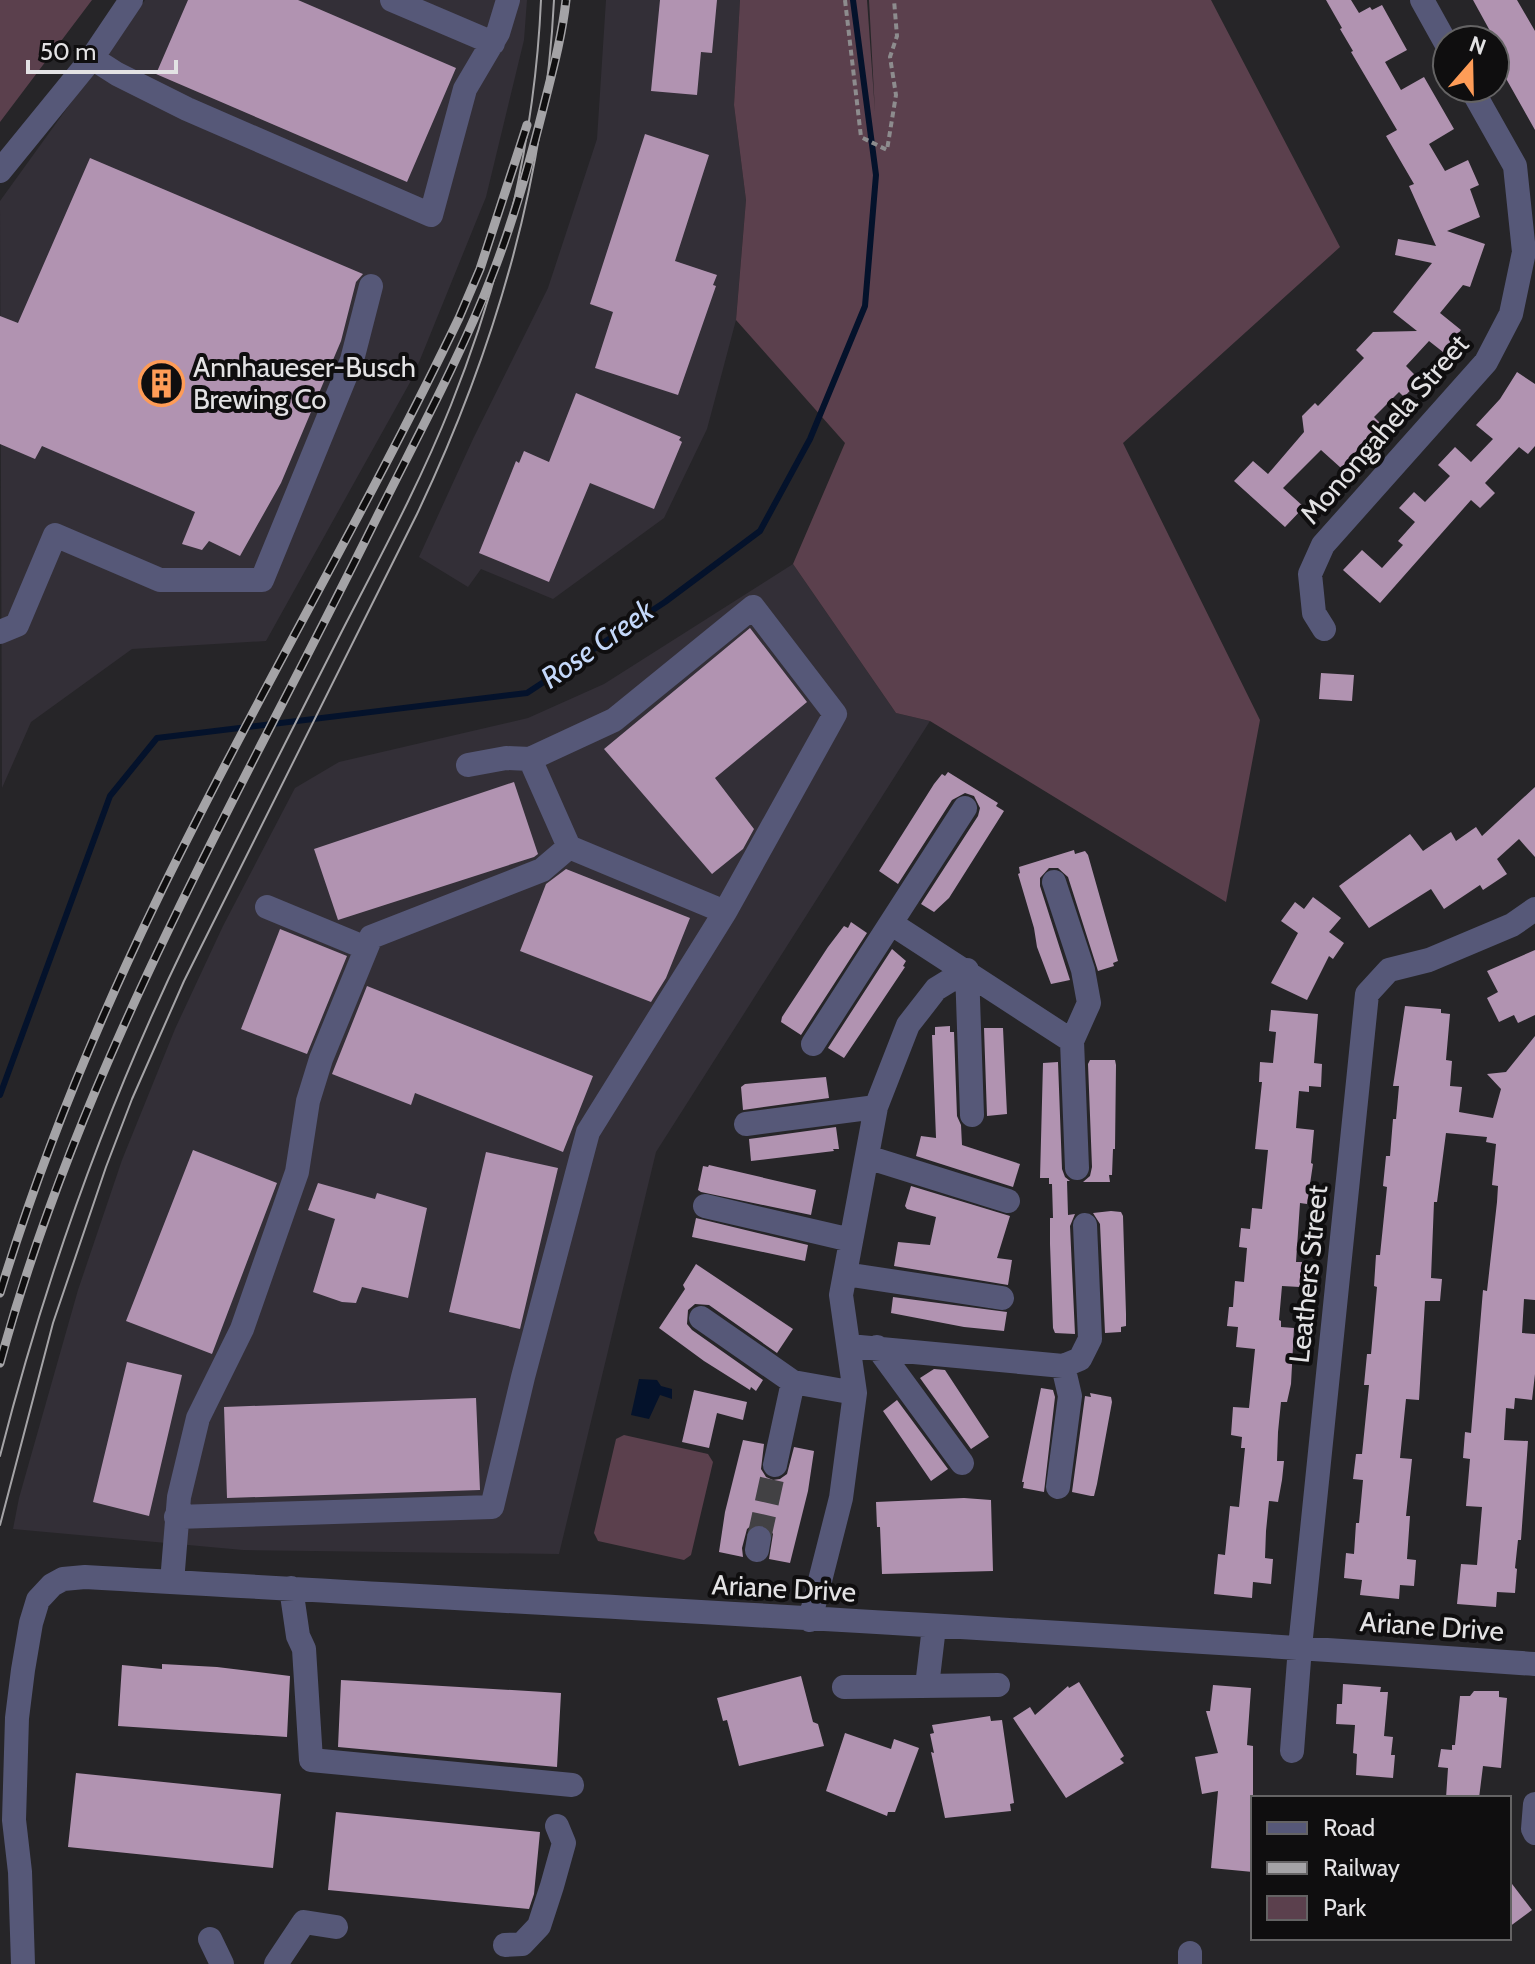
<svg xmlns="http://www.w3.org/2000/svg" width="1535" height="1964" viewBox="0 0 1535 1964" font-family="Cabin,sans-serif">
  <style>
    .built { fill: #332f37 }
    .green { fill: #5b404d }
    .water { fill: #04122b }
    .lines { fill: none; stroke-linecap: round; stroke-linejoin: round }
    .stream { stroke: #04122b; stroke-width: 6 }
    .building { fill: #b193b1 }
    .minor-tunnel { stroke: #424144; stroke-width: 24; stroke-dasharray: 24 12; stroke-linecap: butt }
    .path { stroke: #8d8c8e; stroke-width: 4; stroke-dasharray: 6 4; stroke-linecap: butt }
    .minor { stroke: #565878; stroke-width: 24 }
    .tram { stroke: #a4a3a6; stroke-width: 2 }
    .rail-casing { stroke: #a4a3a6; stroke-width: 9 }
    .rail { stroke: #0f0e0f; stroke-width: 6; stroke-dasharray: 18; stroke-linecap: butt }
    .labels { text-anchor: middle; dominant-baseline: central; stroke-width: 8; stroke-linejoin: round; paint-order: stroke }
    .poi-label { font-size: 28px; fill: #e3e2e4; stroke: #0f0e0f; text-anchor: start }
    .street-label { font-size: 28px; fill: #e3e2e4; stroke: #0f0e0f }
    .water-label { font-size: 30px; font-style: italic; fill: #c4d8fa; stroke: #0f0e0f }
  </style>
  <rect width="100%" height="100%" fill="#262528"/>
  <path class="built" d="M145,0H527L524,40L486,197L413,377L266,641L132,649L31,722L2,788L0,201Z
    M606,0H740L734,105L746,200L736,320L707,429L664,518L553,599L481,569L468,587L419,557L473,439L548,288L597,139Z
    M793,564L896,713L930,721L656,1152L559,1554L243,1550L13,1529L19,1498L78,1290L122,1160L175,1029L223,926L295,788L339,762L528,718L604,684Z"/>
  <path class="green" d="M0,0H92L0,122Z
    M740,0H867L875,112L869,0H1211L1340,247L1123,443L1260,720L1226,902L930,721L896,713L793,564L845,443L736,320L746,200L734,105Z
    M624,1435L708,1454L713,1462L691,1555L684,1560L598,1541L594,1533L616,1439Z"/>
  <path class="water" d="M639,1379L657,1380L661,1386L672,1389V1399L660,1395L649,1419L631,1415Z"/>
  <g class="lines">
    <path class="stream" d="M0,1095L110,796L157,738L527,693L665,602L760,531L810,439L865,306L876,175L853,0"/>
  </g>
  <path class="building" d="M188,0H298L456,68L407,182L156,74Z
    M660,0H717L712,53L701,52L697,95L651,91Z
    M1326,0H1351L1359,13L1370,7L1372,10L1382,5L1407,50L1385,62L1401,90L1424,77L1454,129L1429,144L1445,171L1468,160L1479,185L1470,189L1480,217L1447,231L1485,244L1470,287L1463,285L1440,313L1461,330L1443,352L1429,341L1406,366L1420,380L1404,397L1399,392L1374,417L1381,424L1341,468L1321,450L1283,488L1304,507L1285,527L1234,481L1253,461L1268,474L1304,432L1302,416L1315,403L1318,406L1364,358L1356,350L1373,332L1417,331L1393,312L1432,263L1395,255L1398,239L1436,246L1409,186L1414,184L1386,136L1397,130L1351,52L1353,51L1340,29L1342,28Z
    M1473,0H1517L1535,31V130L1495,59V40Z
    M645,134L709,155L675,261L717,275L713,285L716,286L678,395L595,368L613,312L590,304Z
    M90,158L363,274L356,282L341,341L281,483L240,556L209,541L202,550L182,544L195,512L42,446L35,459L0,444V316L18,323Z
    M1517,372L1535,384V446L1528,454L1519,447L1485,483L1495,493L1480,508L1471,500L1380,603L1343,570L1362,550L1382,568L1403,545L1398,541L1415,522L1399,508L1414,492L1425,502L1450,476L1438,465L1455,447L1471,462L1493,439L1476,425L1500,399Z
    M576,393L681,437L679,440L682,442L654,509L590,483L549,582L479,553L516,461L519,463L524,451L549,462Z
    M750,628L807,702L715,778L754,829L743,849L712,874L604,749Z
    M1321,673L1354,675L1352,701L1319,699Z
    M948,772L998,803L996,806L1004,811L949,898L934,912L921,904L978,816L980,808L974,796L965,793L952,800L898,884L879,871L934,784L942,774L945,776Z
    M514,782L538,854L534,857L338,920L314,849Z
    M1535,787V857L1519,839L1497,859L1507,874L1483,890L1480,885L1444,909L1431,889L1369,928L1339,886L1410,834L1423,851L1451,832L1456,841L1476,827L1482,836Z
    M1074,850L1075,854L1085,851L1088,855L1118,961L1113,963L1114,966L1098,971L1068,877L1058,868H1049L1040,878V886L1070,980L1051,984L1037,947L1034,928L1018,874L1020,873L1019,867Z
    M566,869L690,918L666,978L651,1002L520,951L546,884Z
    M1313,897L1341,918L1329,932L1344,943L1333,959L1329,956L1307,1000L1271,983L1298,933L1281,921L1295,902L1304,909Z
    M851,922L867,933L801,1035L781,1022L782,1017L828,947L844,926L848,928Z
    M280,929L347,956L307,1054L241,1029Z
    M892,949L906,961L903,966L905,967L844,1058L828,1048Z
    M1535,950V1015L1518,1023L1514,1015L1499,1022L1487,998L1498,992L1487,971Z
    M367,986L593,1076L563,1152L415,1093L411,1105L332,1074Z
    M1405,1006L1441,1009V1013L1450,1014L1446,1060L1452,1061L1450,1086L1462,1087L1459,1112L1493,1118L1501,1089L1487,1074L1506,1072L1535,1036V1300L1524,1299L1522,1333L1535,1334V1374L1532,1400L1515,1398L1514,1409L1506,1408L1504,1440L1528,1441L1521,1540H1518L1515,1568L1517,1569L1515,1593L1497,1592L1496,1607L1457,1604L1461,1564L1477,1565L1482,1507L1466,1506L1470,1459L1463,1458L1465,1432L1471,1433L1483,1290L1487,1291L1497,1202L1498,1186L1492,1185L1496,1144L1486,1142L1487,1137L1446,1133L1437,1202H1434L1431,1278L1442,1279L1440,1301H1425L1419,1400L1406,1399L1400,1458L1412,1459L1406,1516H1410L1407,1559L1416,1560L1414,1586L1400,1585L1399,1599L1360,1595L1362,1580L1344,1578L1346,1553L1354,1554L1356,1523H1359L1363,1480L1353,1479L1356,1454H1362L1369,1385H1364L1367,1354H1371L1377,1287L1374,1286L1376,1255H1380L1387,1187L1383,1186L1386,1156H1390L1393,1119H1396L1399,1086H1393Z
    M1271,1010L1318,1014L1314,1063L1322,1064L1321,1087L1309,1086V1092L1299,1091L1296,1128L1314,1130L1311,1163L1313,1164L1307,1204L1300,1203L1296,1262H1302L1300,1287L1282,1286L1279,1320L1281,1321V1327L1294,1328L1291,1384L1287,1402H1281L1278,1432L1277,1461H1284L1282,1480L1278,1502L1269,1501L1266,1531L1265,1558L1273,1559L1271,1584L1253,1582L1252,1598L1214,1594L1218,1554L1225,1555L1230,1506L1239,1507L1245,1448H1241L1242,1437L1231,1435L1233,1407L1249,1408L1255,1349L1236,1347L1238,1327L1227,1326L1229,1307H1233L1235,1281L1244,1282L1247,1248L1239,1247L1241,1228L1250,1229L1252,1208L1262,1209L1268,1150L1255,1149L1262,1082H1259L1260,1062L1273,1063L1276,1032L1269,1031Z
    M950,1026V1032H954L957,1116L961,1125L962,1145L1020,1164L1013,1187L916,1156L921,1136L936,1138L932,1035H935V1027Z
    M984,1028H1003L1007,1114L987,1116Z
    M1090,1060H1115L1116,1065L1115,1149H1113L1112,1175H1109L1110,1182H1083L1090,1176L1092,1167L1088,1064Z
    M1058,1062L1062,1169L1065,1177L1070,1181H1067L1068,1215L1075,1214L1070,1226L1075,1334L1055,1333L1053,1328L1050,1244V1218H1053L1052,1184H1049V1178H1040L1043,1063Z
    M826,1077L829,1098L743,1110L741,1087L745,1084Z
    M836,1127L839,1149H833L834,1151L751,1161L749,1139Z
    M193,1150L277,1183L212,1354L126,1321Z
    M486,1152L558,1168L520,1329L449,1312Z
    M709,1165L816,1190L811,1215L701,1192L698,1190L703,1166L708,1167Z
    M318,1183L375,1199L377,1193L427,1208L408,1298L362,1287L356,1303L342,1302L313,1292L335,1219L308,1210Z
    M911,1186L1010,1216L997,1258L1012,1260L1008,1285L894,1266L898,1242L930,1245L936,1217L907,1209L905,1206Z
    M1111,1211L1121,1212L1123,1216L1126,1314V1326L1121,1327V1332L1105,1333L1100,1224L1093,1213Z
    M696,1218L808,1245L805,1261L692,1237Z
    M696,1264L793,1329L777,1353L709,1305L695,1304L688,1310L687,1324L692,1330L763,1380L756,1391L751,1387L750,1390L704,1361L659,1328L685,1289L683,1285Z
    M893,1297L1007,1312L1004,1331L964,1327L891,1313Z
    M127,1362L182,1375L149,1516L93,1502Z
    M934,1369L945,1370L989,1437L971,1449L920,1378Z
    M1041,1388L1053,1390L1055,1397L1044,1492L1023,1488L1024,1482H1022Z
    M694,1390L747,1402L743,1420L717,1413L709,1448L682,1442Z
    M1090,1393L1111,1397L1112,1402L1097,1484L1094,1496H1091L1072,1492L1085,1396L1091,1397Z
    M476,1398L480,1490L227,1498L224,1407Z
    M897,1400L948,1469L931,1481L883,1411Z
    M743,1440L764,1444L761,1469L766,1477L773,1480L780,1479L787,1474L794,1447L814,1451L808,1491L790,1563L769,1559L773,1534L768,1526L761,1523L753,1524L747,1529L742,1548L743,1557L719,1552L725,1512Z
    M964,1498L991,1500L993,1571L882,1574L880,1527H877L876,1502Z
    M162,1664L217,1667L290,1676L287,1737L118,1726L122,1665L162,1669Z
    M801,1676L813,1722L818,1724L824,1746L739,1766L727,1720L723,1721L717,1698Z
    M341,1680L561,1693L557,1767L338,1747Z
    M1079,1682L1124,1756L1120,1759L1124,1763L1066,1798L1013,1718L1030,1707L1035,1715L1068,1686L1069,1688Z
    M1343,1684L1381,1687L1380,1692H1388L1384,1736L1393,1737L1391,1755H1395L1393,1778L1356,1775L1357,1754L1353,1753L1355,1725L1336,1724L1337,1704H1342Z
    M1213,1685L1251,1688L1247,1745L1253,1746V1872L1211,1868L1218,1791L1202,1794L1195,1757L1218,1753L1206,1711H1210Z
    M1474,1691H1499V1697L1507,1698L1501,1768L1483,1766L1479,1798H1446L1448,1768L1438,1767L1441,1749L1452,1750V1745H1455L1460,1696H1470Z
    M990,1716L991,1721L1002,1720L1014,1803L1010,1804L1011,1811L945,1818L931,1752L934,1753L930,1734L934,1733L932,1725Z
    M845,1733L891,1749L894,1739L919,1748L895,1812H888L887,1816L826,1791Z
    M76,1773L281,1794L273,1868L68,1847Z
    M336,1812L540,1832L534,1894L529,1909L328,1890Z
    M1509,1880L1532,1910L1509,1927Z"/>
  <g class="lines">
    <path class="minor-tunnel" d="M759,1538L775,1465"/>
    <path class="path" d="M845,0L861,137L887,150L896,95L890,57L897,36L894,0"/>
    <path class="minor" d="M392,0L493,43
      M1422,0L1447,45
      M92,58L117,74L187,109L431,215L465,89L498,33L508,0
      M0,171L92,58L131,0
      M1324,629L1314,613L1310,574L1323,545L1486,362L1511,314L1524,252L1515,166L1471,88
      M0,632L17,625L55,535L160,580H262L352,360L371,286
      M530,759L569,847
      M1054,882L1083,970L1089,1003L1072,1041L1077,1168
      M267,907L366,948
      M892,924L1072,1041
      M967,970L972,1115
      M813,1044L965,808
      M746,1124L876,1107
      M867,1157L1008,1201
      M705,1206L851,1240
      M845,1274L1002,1298
      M701,1318L793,1382L855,1393
      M849,1346L1063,1366
      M877,1347L962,1463
      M775,1465L793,1382
      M1058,1487L1070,1396L1063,1366L1080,1359L1090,1339L1085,1225
      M176,1517L492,1507L523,1377L588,1132L725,912
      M757,1550L759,1538
      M172,1582L179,1497L198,1418L242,1329L297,1172L308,1101L321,1059L371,937L542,870L569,847L725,912L835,714L753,607L614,720L530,759L506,758L468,765
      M291,1588L298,1636L304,1649L311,1760L572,1785
      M810,1620L841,1498L855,1393L841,1295L876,1107L908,1025L936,989L967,970
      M927,1686L934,1627
      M844,1687L998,1685
      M1292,1751L1300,1647L1367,994L1389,970L1429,960L1512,925L1535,909
      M1535,1804L1533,1829L1535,1833
      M210,1939L222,1964
      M505,1945L522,1944L539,1926L552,1886L564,1843L557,1826
      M23,1964L20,1872L14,1820L17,1718L23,1670L31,1623L38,1600L52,1585L63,1579L85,1577C568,1605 1052,1630 1535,1664
      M276,1964L304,1922L336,1927
      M1190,1964V1953"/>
    <path class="tram" d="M0,1456C45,1279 107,1105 187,940C237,837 290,734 342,631C380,557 420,483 451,405C502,277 535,138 541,0
      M0,1525L53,1323L106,1167L132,1099L184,981L417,514C494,352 545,180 554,0"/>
    <defs>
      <path id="rail" d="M0,1293C41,1159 94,1030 155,904C251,706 364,516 459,318L480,269L527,125
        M0,1363C82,1061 241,793 378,515C418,435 461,356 493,273C514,219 529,165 543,109C552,73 562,37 566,0"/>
    </defs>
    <use href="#rail" class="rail-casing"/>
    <use href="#rail" class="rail"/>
  </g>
  <defs>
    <symbol id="building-ring" viewBox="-11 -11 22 22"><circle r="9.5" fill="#0f0e0f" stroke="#fe9c57" stroke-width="1.5"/><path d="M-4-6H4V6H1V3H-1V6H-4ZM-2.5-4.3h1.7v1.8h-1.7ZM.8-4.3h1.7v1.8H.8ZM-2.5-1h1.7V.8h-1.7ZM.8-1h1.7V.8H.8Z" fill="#fe9c57"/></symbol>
  </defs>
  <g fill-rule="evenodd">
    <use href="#building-ring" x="136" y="358" width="51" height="51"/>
  </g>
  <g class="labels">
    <g class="poi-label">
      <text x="193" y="367">Annhaueser-Busch<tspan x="193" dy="32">Brewing Co</tspan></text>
    </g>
    <g class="street-label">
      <text transform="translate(1384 429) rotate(-49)">Monongahela Street</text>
      <text transform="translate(1308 1274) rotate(-84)">Leathers Street</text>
      <text transform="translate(784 1588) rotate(3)">Ariane Drive</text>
      <text transform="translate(1432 1626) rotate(4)">Ariane Drive</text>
    </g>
    <g class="water-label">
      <text transform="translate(597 644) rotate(-35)">Rose Creek</text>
    </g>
  </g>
  <rect x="1251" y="1796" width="260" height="144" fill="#0f0e0f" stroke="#646364" stroke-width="2"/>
  <rect x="1267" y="1822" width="40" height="12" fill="#565878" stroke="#646364" stroke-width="2"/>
  <text x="1323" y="1836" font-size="24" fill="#e3e2e4">Road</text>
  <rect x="1267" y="1862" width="40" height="12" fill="#a4a3a6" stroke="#646364" stroke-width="2"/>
  <text x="1323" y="1876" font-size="24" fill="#e3e2e4">Railway</text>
  <rect x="1267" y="1896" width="40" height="24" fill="#5b404d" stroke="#646364" stroke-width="2"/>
  <text x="1323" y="1916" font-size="24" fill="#e3e2e4">Park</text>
  <g transform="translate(1471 64) rotate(20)"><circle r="38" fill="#0f0e0f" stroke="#646364" stroke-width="2"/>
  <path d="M0-6L14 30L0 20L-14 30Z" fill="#fe9c57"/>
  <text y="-12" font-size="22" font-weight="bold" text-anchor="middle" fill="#e3e2e4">N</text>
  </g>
  <path d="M28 60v12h148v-12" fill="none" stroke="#e3e2e4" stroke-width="4"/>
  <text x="40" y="60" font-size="24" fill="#e3e2e4" stroke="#0f0e0f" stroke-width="6" paint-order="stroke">50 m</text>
</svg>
